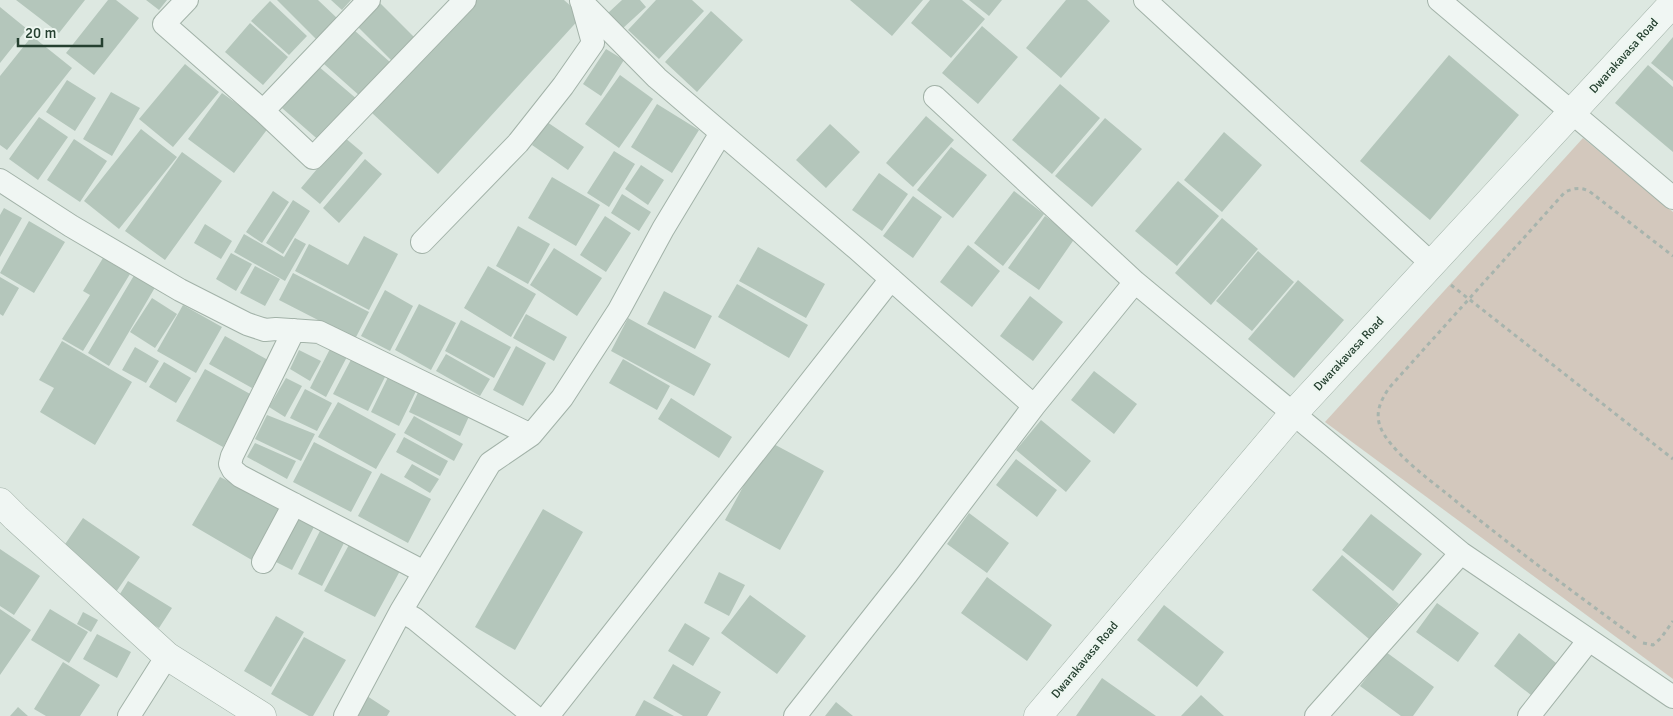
<svg xmlns="http://www.w3.org/2000/svg" width="1673" height="716" viewBox="0 0 1673 716" font-family="Signika,sans-serif">
  <style>
    .green { fill: #d3c8bd }
    .building { fill: #b4c6bb }
    .lines { fill: none; stroke-linecap: round; stroke-linejoin: round }
    .minor-casing { stroke: #a2b2a8; stroke-width: 24 }
    .tertiary-casing { stroke: #a2b2a8; stroke-width: 29 }
    .path { stroke: #a7b4ad; stroke-width: 3; stroke-dasharray: 4 4; stroke-linecap: butt }
    .minor { stroke: #f0f6f3; stroke-width: 22 }
    .tertiary { stroke: #f0f6f3; stroke-width: 28 }
    .labels { text-anchor: middle; dominant-baseline: central; stroke-width: 4.5; stroke-linejoin: round; paint-order: stroke }
    .street-label { font-size: 12px; fill: #254030; stroke: #edf6f0 }
  </style>
  <rect width="100%" height="100%" fill="#dde8e1"/>
  <path class="green" d="M1583,138L1673,212V679L1325,422Z"/>
  <path class="building" d="M16,0H85L59,33Z
    M108,0H116L139,18L94,75L66,53Z
    M146,0H167L159,10Z
    M277,0H318L338,19L317,40Z
    M331,0H351L342,10Z
    M475,0H564L582,16L438,174L372,113Z
    M622,0H640L646,7L622,29L608,13Z
    M656,0H692L704,11L659,59L628,30Z
    M850,0H923L892,36Z
    M930,0H962L985,19L951,58L911,23Z
    M969,0H1002L989,16Z
    M1066,0H1087L1110,21L1061,78L1026,48Z
    M270,1L307,36L289,55L251,21Z
    M378,1L418,41L395,64L355,24Z
    M0,7L27,29L0,63Z
    M711,11L743,40L697,92L665,62Z
    M250,23L288,57L263,85L225,52Z
    M982,26L1018,57L978,104L942,73Z
    M354,30L391,63L361,97L324,64Z
    M32,36L72,68L7,150L0,145V76Z
    M1673,37V81L1651,63Z
    M606,49L624,60L601,96L583,84Z
    M1449,55L1519,115L1430,220L1360,161Z
    M185,64L219,92L173,147L139,119Z
    M1648,65L1673,87V152L1615,103Z
    M318,66L358,100L322,143L282,108Z
    M620,75L653,99L619,148L585,124Z
    M67,80L96,98L75,131L46,112Z
    M1060,84L1100,118L1052,174L1012,140Z
    M111,92L140,108L112,156L83,139Z
    M222,93L269,127L234,173L188,139Z
    M657,104L699,130L672,173L631,147Z
    M926,116L954,140L913,187L886,163Z
    M39,117L68,137L38,180L9,159Z
    M1105,118L1142,149L1092,207L1055,176Z
    M547,122L584,147L568,170L532,145Z
    M830,124L860,152L826,188L796,160Z
    M141,129L177,157L119,229L84,201Z
    M1224,132L1262,165L1222,212L1184,180Z
    M344,137L363,153L320,204L301,188Z
    M74,139L107,161L80,202L47,180Z
    M951,147L987,175L953,218L917,190Z
    M614,151L635,164L609,207L587,193Z
    M182,152L222,181L165,260L125,231Z
    M365,159L382,174L339,223L323,208Z
    M641,165L664,180L648,205L625,189Z
    M879,173L908,194L882,231L852,210Z
    M552,177L600,205L576,246L528,218Z
    M1178,181L1219,216L1177,266L1135,231Z
    M273,191L289,202L262,243L246,232Z
    M1014,191L1044,214L1003,266L974,243Z
    M622,194L651,212L639,231L611,213Z
    M913,196L942,217L913,258L883,236Z
    M293,200L310,211L283,254L266,243Z
    M4,208L22,218L0,257V215Z
    M605,216L631,233L606,272L580,255Z
    M1045,216L1075,238L1039,290L1008,268Z
    M1222,218L1258,249L1211,305L1175,273Z
    M29,221L65,242L34,293L0,273Z
    M205,224L232,241L221,259L194,243Z
    M518,226L550,244L528,284L496,266Z
    M244,234L284,257L295,238L306,244L285,281L234,252Z
    M364,236L398,254L369,310L295,271L309,244L348,265Z
    M968,245L1000,271L972,307L940,282Z
    M758,247L825,284L806,318L739,281Z
    M554,248L602,278L577,316L530,285Z
    M1258,251L1294,282L1252,331L1216,301Z
    M231,253L252,264L236,291L216,279Z
    M103,258L130,274L83,351L62,339L90,295L83,291Z
    M255,266L280,279L265,306L240,293Z
    M488,266L536,294L511,337L464,308Z
    M136,272L157,284L109,366L88,353Z
    M293,273L369,312L355,339L279,300Z
    M0,277L19,288L3,316L0,314Z
    M1298,280L1344,320L1294,378L1248,339Z
    M737,284L808,325L789,358L718,317Z
    M385,290L413,306L390,351L361,336Z
    M664,291L712,316L695,349L647,324Z
    M1030,296L1063,322L1033,361L1000,336Z
    M152,298L177,314L155,348L130,332Z
    M419,304L456,323L431,370L395,350Z
    M183,305L222,327L196,373L157,351Z
    M526,314L567,337L554,361L513,338Z
    M628,318L711,364L694,396L611,351Z
    M461,320L511,347L494,378L445,351Z
    M225,336L268,360L252,388L209,364Z
    M62,341L132,382L95,445L40,412L54,388L39,380Z
    M332,345L349,353L326,397L310,388Z
    M516,346L546,363L523,406L493,390Z
    M135,347L159,361L146,383L122,370Z
    M299,350L321,361L310,381L290,369Z
    M355,352L389,369L368,411L333,394Z
    M446,354L490,379L480,396L436,371Z
    M623,359L670,386L657,410L609,383Z
    M164,362L191,378L176,403L149,387Z
    M205,369L252,395L223,447L176,421Z
    M391,371L419,385L399,426L371,412Z
    M1094,371L1137,404L1114,434L1071,400Z
    M286,378L302,386L285,417L269,407Z
    M421,386L472,410L460,436L409,412Z
    M305,389L332,403L317,431L290,418Z
    M671,398L732,437L719,458L658,419Z
    M338,402L396,434L376,469L318,437Z
    M267,415L315,434L301,461L255,439Z
    M414,416L463,444L454,461L404,433Z
    M1041,420L1091,461L1066,492L1016,450Z
    M404,437L448,461L440,476L396,452Z
    M768,441L824,471L780,550L725,520Z
    M314,442L372,472L351,512L293,482Z
    M255,443L296,461L287,479L247,457Z
    M1016,459L1057,490L1037,517L996,485Z
    M412,464L439,479L430,493L404,477Z
    M381,473L431,499L408,543L358,516Z
    M220,477L288,511L257,563L192,525Z
    M543,509L583,532L515,650L475,627Z
    M297,511L317,521L292,570L272,560Z
    M969,513L1009,543L987,573L947,544Z
    M1371,514L1422,554L1393,591L1342,550Z
    M83,518L140,557L116,592L59,553Z
    M321,529L345,541L322,586L298,574Z
    M351,541L401,569L375,617L324,591Z
    M0,549L40,576L14,615L0,606Z
    M1342,555L1399,604L1369,639L1312,590Z
    M719,572L745,585L729,616L704,603Z
    M987,577L1052,625L1027,661L961,613Z
    M128,581L172,608L159,628L115,602Z
    M750,595L806,636L777,674L721,633Z
    M1437,603L1479,633L1458,662L1416,632Z
    M1164,605L1224,652L1197,687L1137,640Z
    M0,609L31,630L0,675Z
    M50,609L88,632L69,663L31,640Z
    M83,612L98,620L91,632L77,624Z
    M276,616L304,632L271,687L244,671Z
    M685,623L710,638L693,666L668,651Z
    M1519,633L1561,667L1536,699L1494,666Z
    M97,634L131,652L117,678L83,659Z
    M304,637L346,660L313,716H309L271,694Z
    M1386,652L1434,687L1413,716H1401L1360,686Z
    M63,662L100,685L80,716H46L34,709Z
    M673,664L721,692L707,716H683L653,698Z
    M1102,678L1156,716H1076Z
    M1201,695L1224,716H1181Z
    M367,696L390,711L387,716H354Z
    M644,700L674,716H635Z
    M836,702L853,716H825Z
    M18,707L28,716H10Z"/>
  <g class="lines">
    <defs>
      <path id="minor" d="M187,0L164,24L263,111L313,158L465,0
        M583,0L581,1L657,78L857,249L1034,406
        M1145,0L1432,264
        M1439,0L1673,198
        M935,97L1135,282L1461,553L1673,697
        M263,111L369,0
        M0,180L71,226L180,290L247,324L265,330L276,329L319,332L531,435L490,463L401,611L415,619L534,716
        M422,242L518,143L563,86L593,43L582,3
        M294,330L232,456L230,464L233,470L240,476L424,572
        M531,435L562,398L619,310L663,229L721,133
        M263,562L294,504
        M129,716L167,656
        M345,716L401,611
        M548,716L891,279
        M795,716L907,574L1034,406L1135,282
        M1316,716L1461,553
        M1529,716L1589,640"/>
      <path id="tertiary" d="M0,502L16,518L167,656L262,716
        M1038,716L1293,414L1673,3"/>
    </defs>
    <use href="#minor" class="minor-casing"/>
    <use href="#tertiary" class="tertiary-casing"/>
    <path class="path" d="M1451,285L1673,459
      M1636,638C1572,591 1508,544 1446,493C1427,478 1388,449 1380,426C1375,412 1381,400 1389,388L1565,192C1574,188 1580,187 1589,191L1673,256
      M1643,643L1653,645L1661,638L1673,621"/>
    <use href="#minor" class="minor"/>
    <use href="#tertiary" class="tertiary"/>
  </g>
  <g class="labels">
    <g class="street-label">
      <text transform="translate(1624 56) rotate(-48)">Dwarakavasa Road</text>
      <text transform="translate(1349 354) rotate(-47)">Dwarakavasa Road</text>
      <text transform="translate(1085 660) rotate(-50)">Dwarakavasa Road</text>
    </g>
  </g>
  <path d="M18 38v8h84v-8" fill="none" stroke="#254030" stroke-width="2.5"/>
  <text x="25" y="38" font-size="15" fill="#254030" stroke="#edf6f0" stroke-width="4" paint-order="stroke">20 m</text>
</svg>
